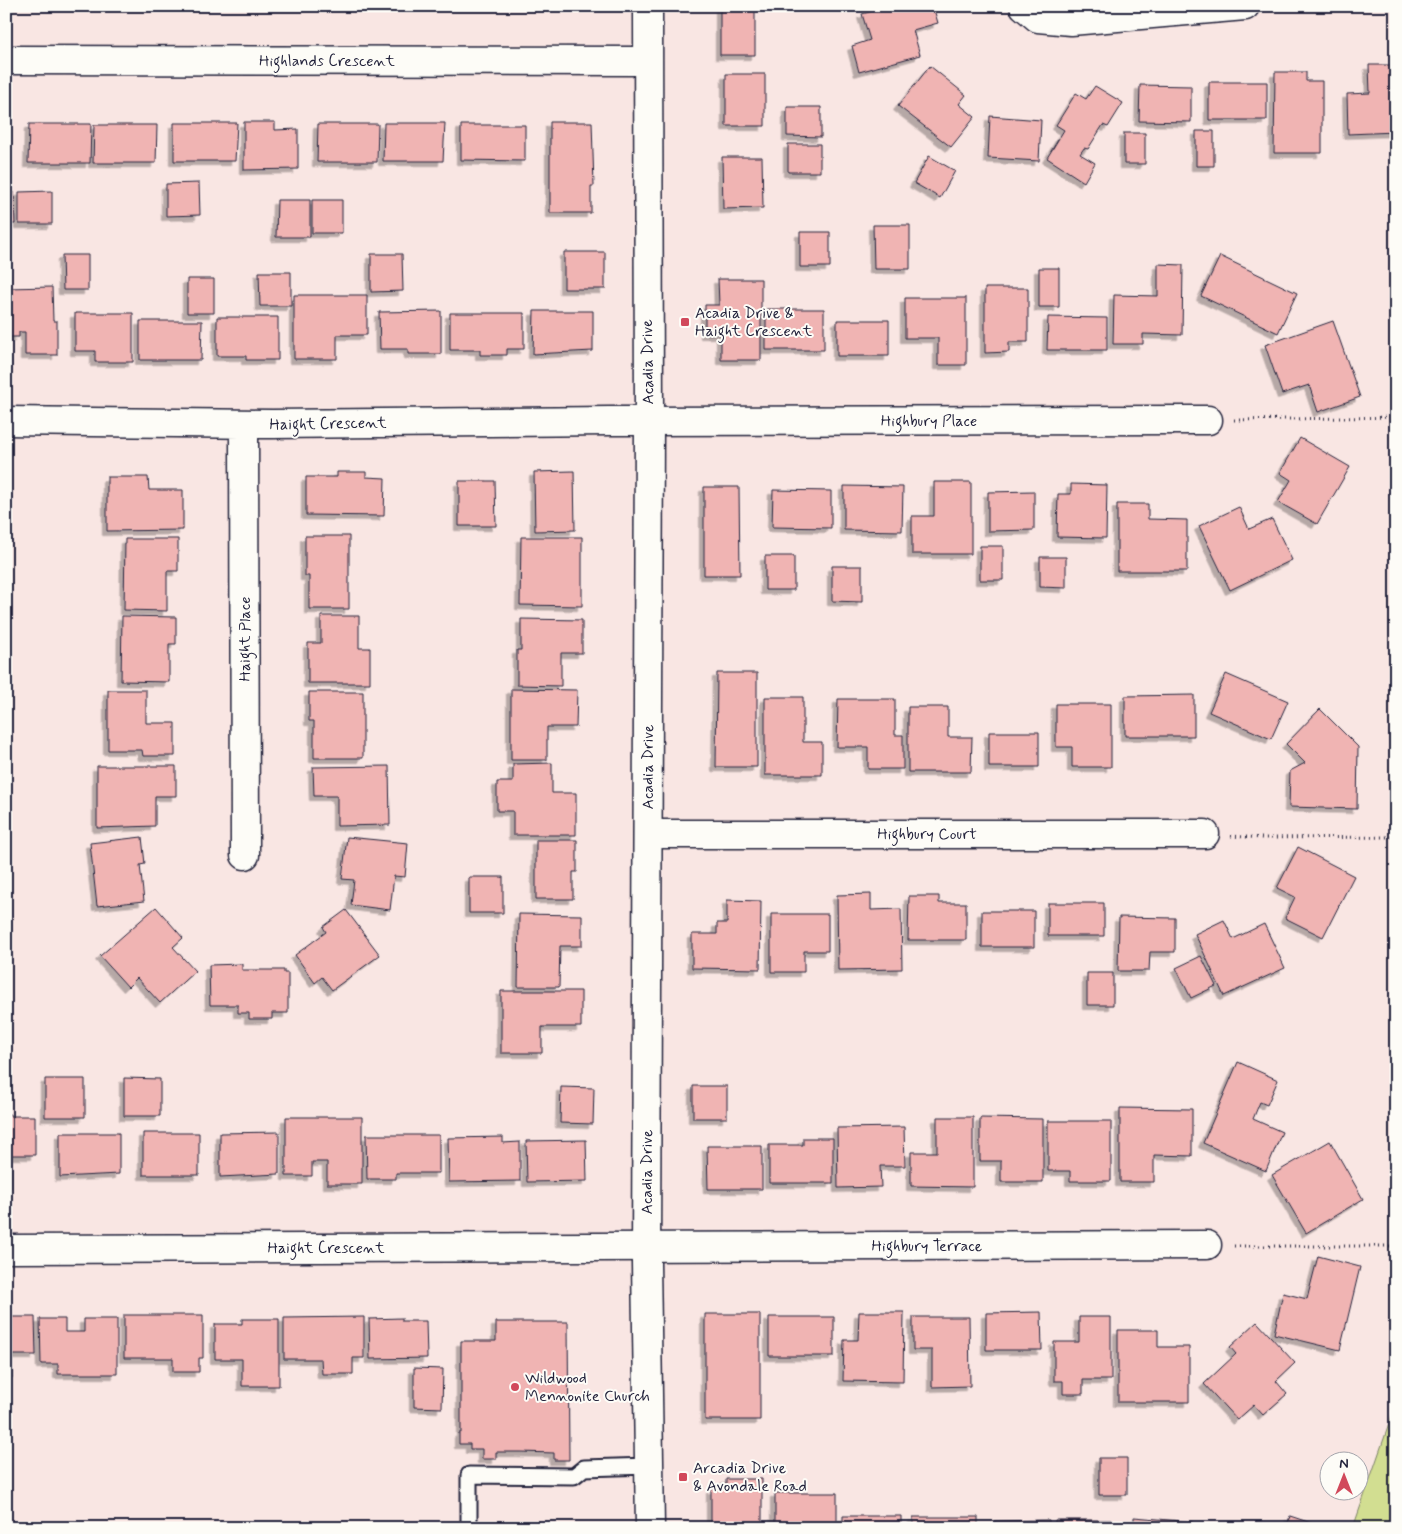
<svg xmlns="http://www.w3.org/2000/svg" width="1402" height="1534" viewBox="0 0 1402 1534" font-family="Mynerve,sans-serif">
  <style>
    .green { fill: #d2de91; stroke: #7a8066 }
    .building { fill: #f0b4b3; stroke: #22223b; filter: url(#shadow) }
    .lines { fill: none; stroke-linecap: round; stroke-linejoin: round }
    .service-casing { stroke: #22223b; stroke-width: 19 }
    .minor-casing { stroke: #22223b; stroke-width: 31 }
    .tertiary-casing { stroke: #22223b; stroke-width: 31 }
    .path { stroke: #22223b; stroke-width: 3; stroke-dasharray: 1 4; stroke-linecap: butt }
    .service { stroke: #fdfcf7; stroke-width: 15 }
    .minor { stroke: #fdfcf7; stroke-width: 28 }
    .tertiary { stroke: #fdfcf7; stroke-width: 28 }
    .poi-dot { fill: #d1495b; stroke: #fdfcf7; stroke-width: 2 }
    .labels { text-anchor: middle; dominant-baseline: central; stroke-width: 4; stroke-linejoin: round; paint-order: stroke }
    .street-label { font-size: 16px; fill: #22223b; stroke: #fdfcf7 }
    .poi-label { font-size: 16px; fill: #22223b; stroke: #fdfcf7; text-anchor: start }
  </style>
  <defs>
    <filter id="shadow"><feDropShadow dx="-4.5" dy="4.5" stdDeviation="0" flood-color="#0004"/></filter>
  </defs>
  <rect width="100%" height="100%" fill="#f9e6e3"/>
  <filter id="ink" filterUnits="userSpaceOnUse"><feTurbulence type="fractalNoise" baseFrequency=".02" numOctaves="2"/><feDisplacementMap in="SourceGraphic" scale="10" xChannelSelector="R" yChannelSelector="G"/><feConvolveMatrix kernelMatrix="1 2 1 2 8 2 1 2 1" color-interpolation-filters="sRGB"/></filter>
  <g filter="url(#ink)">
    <path class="green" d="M1396,1404V1528H1353Z"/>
    <path class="building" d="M890,6H933L938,23L913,30L920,55L859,72L852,46L870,40L862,14Z
      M720,7L755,8V55H720Z
      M1369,65H1396V132L1348,134L1347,94L1370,93Z
      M930,66L966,95L959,104L975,117L951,147L898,106Z
      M1275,72H1306V81H1322V153H1274Z
      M726,74H765V126H726Z
      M1209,82H1267V120H1209Z
      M1140,85L1191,86V122L1139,121Z
      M1095,86L1123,103L1108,127L1103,125L1088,149L1084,148L1080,154L1095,163L1084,182L1047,158L1064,130L1056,125L1076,93L1086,99Z
      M787,107H821V137L787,136Z
      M990,116L1041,120L1039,161L988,158Z
      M244,122H275V130L298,129V169L244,170Z
      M550,122H592L594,186H591V213H550Z
      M174,123H237L235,161H174Z
      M384,123H445L443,161H383Z
      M29,124H91L90,163H28Z
      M318,124H378L377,162H317Z
      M94,125H157L156,163H93Z
      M461,125H525V161L461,160Z
      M1196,131H1214V166H1196Z
      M1124,133H1145V164H1124Z
      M788,144H820V172H788Z
      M929,156L955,171L940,198L914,183Z
      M722,157H762L763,208L723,209Z
      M199,183L200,215L166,216V184Z
      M52,191V224H19V192Z
      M6,192H14L15,224H6Z
      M277,200H310V237H276Z
      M312,200H342V233H312Z
      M873,225H910V269H874Z
      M800,232H830V267H800Z
      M564,252H605V289H564Z
      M371,254H402L403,291L371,292Z
      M62,255H88V290H63Z
      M1220,256L1297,293L1278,333L1201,296Z
      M1158,264L1183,265L1182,335L1143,334V344H1113L1114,295L1158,296Z
      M1039,268H1059V307H1039Z
      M259,272H291V306H260Z
      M187,279H214V313H187Z
      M718,279H761V360H721V334H705V305H719Z
      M52,287L53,321H57V355H25V332H19V337H6V288Z
      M985,288H1028V342H1009V352L985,353Z
      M294,295H367V335H337V359H294Z
      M905,298H966V365H938V338H905Z
      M766,309H824V350H766Z
      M441,311V354H408V349H380L379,312Z
      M534,311H593V351L533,354Z
      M75,313H133V362H95V351H75Z
      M450,313H524V349H507V355H480V350H450Z
      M217,317H278V360H246V356H217Z
      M1048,317L1107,318V350H1047Z
      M837,320H889V356H837Z
      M140,321H202L201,360H140Z
      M1333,321L1360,397L1318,412L1309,385L1282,394L1265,345Z
      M1300,438L1350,467L1317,524L1278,502L1291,480L1280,473Z
      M574,471L575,530L535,531L534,472Z
      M337,472H366V477L385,478L384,516L306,515V477H337Z
      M107,477H148L149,490H183V530L107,531Z
      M459,481H495L496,526H459Z
      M934,482H971V554H912V516H934Z
      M1071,484L1107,485L1106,538L1057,537L1058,494H1071Z
      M844,486L903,487L902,531L844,530Z
      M704,487H739L740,575H704Z
      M773,490L831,491V528L772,527Z
      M1034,491V530L988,531V492Z
      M1117,504H1148V519L1187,520V571H1117Z
      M1239,507L1249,529L1272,519L1292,560L1230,590L1199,526Z
      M305,536H349V609H309V576H305Z
      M521,537H582V606L520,605Z
      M125,539H178V571H167V611L124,610Z
      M980,546H1003V580H980Z
      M765,556H794V590H765Z
      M1040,557H1066V588L1040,587Z
      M832,566H862V602L832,601Z
      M122,616L176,617V644H169V682L121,681Z
      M321,616H359V648H370V683H308V643H321Z
      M521,619L582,620V653H561V686L517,685V650H521Z
      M717,673H757V767H716Z
      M1226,674L1288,701L1271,739L1209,712Z
      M511,689L577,690L576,727H547V760H511Z
      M108,690H146V723H175V756H143L142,750H108Z
      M309,692H363V758H314V721H309Z
      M1194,695V736H1125V696Z
      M765,697H803V742H822V775H765Z
      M838,699H895V735H903V769H868V747H837Z
      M1056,704H1111V767H1072V747H1056Z
      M908,707H948V737H972L971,772H908Z
      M1320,709L1358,747L1357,809L1289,807L1290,771L1305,763L1286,744Z
      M989,732H1039V767H989Z
      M552,763V793H576V835H513V811H497V782H513V764Z
      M97,766H176V796H155V826L97,828Z
      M389,766L390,825L337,826V796H314L313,767Z
      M142,837L145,864L140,865L144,901L97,906L90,843Z
      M347,837L408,843L405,877L394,876L390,910L351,905L354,880L342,879Z
      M536,840H577V872H573V899H536Z
      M1298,847L1354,876L1323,937L1285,918L1295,897L1277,888Z
      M469,877H503V913H469Z
      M871,894V910L901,909L902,969L838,970L837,895Z
      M909,896H939V903H966V940H908Z
      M727,900L761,901L760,969L692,968V934H717V923H727Z
      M1048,903H1104V936H1048Z
      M156,907L183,938L173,947L195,971L160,1003L137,978L128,987L100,956Z
      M346,910L380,955L332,990L322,977L315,983L295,955L326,932L323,927Z
      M982,911H1034V947H982Z
      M519,914L582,915V946H560L559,987H518Z
      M771,914H828V951H804V972H771Z
      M1119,917L1175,918V952H1150L1149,971H1118Z
      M1224,920L1233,939L1264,924L1285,968L1224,996L1195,934Z
      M1201,956L1216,986L1191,998L1176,968Z
      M242,964V970H284V973H288V1013H272V1019H249V1013H238V1005H210L209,965Z
      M1087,973H1113V1005H1087Z
      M501,991H581V1027H542V1053H501Z
      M1238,1062L1278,1080L1267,1105L1260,1102L1253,1119L1282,1132L1266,1171L1203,1143Z
      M124,1078L160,1079V1116H124Z
      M45,1079H85V1117H45Z
      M693,1086H727V1118H693Z
      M561,1087L594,1088L593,1124L560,1123Z
      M1120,1108L1192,1109V1156L1154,1155V1182H1120Z
      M6,1114H10V1116H35V1155H11V1188H6Z
      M286,1117H362V1184H327V1162H312V1176H286Z
      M937,1117H973V1187L911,1186V1152H937Z
      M980,1118L1043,1119V1182H1001V1161H980Z
      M1048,1121H1111V1181H1070V1171H1048Z
      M904,1127L905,1166H880L881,1187L838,1188L837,1128Z
      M279,1132V1174L220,1177V1133Z
      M60,1133H119V1174L60,1177Z
      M143,1133H199V1175H143Z
      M366,1135H439V1173H396V1179H367Z
      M503,1137V1143L520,1142V1181L449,1182L448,1138Z
      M803,1138H833V1183H769V1145H803Z
      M586,1140L587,1181L527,1182L526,1141Z
      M1330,1141L1363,1199L1306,1233L1272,1175Z
      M707,1146H762V1189H708Z
      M1318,1256L1360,1267L1340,1350L1274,1334L1283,1293L1307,1299Z
      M859,1312H904L903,1382L843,1381L844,1340H858Z
      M1041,1312L1042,1350H986V1313Z
      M705,1314H760V1420H705Z
      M124,1315H203V1358H199V1372H173V1358H124Z
      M6,1317H35L36,1355H12V1378H6Z
      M364,1317V1358H353V1374H322L321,1359H284V1318Z
      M769,1317H834V1356H769Z
      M913,1317H969L970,1386L932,1387V1350H913Z
      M1079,1317H1111V1380H1083V1394H1063V1381H1054V1342H1079Z
      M402,1318V1321H426L427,1358L370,1359L369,1319Z
      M40,1319H65V1332H84V1319H117V1374H58V1364H41Z
      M242,1319H279V1386H242V1359H215V1324H242Z
      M496,1322H568L569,1460H554V1453L521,1452H496V1459H482V1449H470V1444H459V1433H461V1341H496Z
      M1257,1322L1295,1363L1276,1381L1287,1394L1263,1415L1254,1405L1237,1420L1204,1384L1236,1354L1230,1347Z
      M1118,1330H1158V1347H1189V1402H1118Z
      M414,1368L443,1369L442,1408L414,1407Z
      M1099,1458H1127V1495H1099Z
      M726,1479H762V1528H711V1489H726Z
      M775,1493H837V1528H775Z
      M843,1516H901V1528H843Z
      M1290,1516L1326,1528H1286Z
      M913,1517H978V1528H913Z
      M1134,1517L1193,1522L1192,1528H1134Z
      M1049,1520V1528H995V1521Z
      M1055,1520H1111V1528H1055Z"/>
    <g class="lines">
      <defs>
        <path id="service" d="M469,1528V1475L574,1476L584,1468L649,1466"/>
        <path id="minor" d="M1024,6L1038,18L1071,21L1245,6
          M6,60L647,61
          M6,421L272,424L610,421L1208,420
          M244,424L245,855
          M648,834H1205
          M6,1249L1207,1245"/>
        <path id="tertiary" d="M648,6L649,421L646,1262L650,1528"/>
      </defs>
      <use href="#service" class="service-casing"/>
      <use href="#minor" class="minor-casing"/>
      <use href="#tertiary" class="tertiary-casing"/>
      <path class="path" d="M1234,420L1396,417
        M1231,836L1262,838L1396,837
        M1234,1246H1396"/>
      <use href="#service" class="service"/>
      <use href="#minor" class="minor"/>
      <use href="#tertiary" class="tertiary"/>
    </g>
  </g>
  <g class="poi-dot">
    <rect x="680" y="317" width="10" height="10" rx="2.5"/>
    <circle cx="515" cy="1387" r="5"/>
    <rect x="678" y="1472" width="10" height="10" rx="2.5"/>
  </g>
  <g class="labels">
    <g class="street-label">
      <text x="327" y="61">Highlands Crescent</text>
      <text transform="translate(648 362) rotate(-91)">Acadia Drive</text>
      <text x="929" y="421">Highbury Place</text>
      <text transform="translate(328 424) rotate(-1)">Haight Crescent</text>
      <text transform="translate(245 639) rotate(-90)">Haight Place</text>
      <text transform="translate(648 767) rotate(-90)">Acadia Drive</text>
      <text x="927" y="834">Highbury Court</text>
      <text transform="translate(647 1172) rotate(-90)">Acadia Drive</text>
      <text x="927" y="1246">Highbury Terrace</text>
      <text x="326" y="1248">Haight Crescent</text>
    </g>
    <g class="poi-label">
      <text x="695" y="313">Acadia Drive &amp;<tspan x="695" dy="18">Haight Crescent</tspan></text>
      <text x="525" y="1378">Wildwood<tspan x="525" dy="18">Mennonite Church</tspan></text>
      <text x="693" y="1468">Arcadia Drive<tspan x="693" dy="18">&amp; Avondale Road</tspan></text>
    </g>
  </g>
  <rect width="1402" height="1534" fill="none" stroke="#fdfcf7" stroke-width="25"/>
  <rect x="12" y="12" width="1377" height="1509" fill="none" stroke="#22223b" stroke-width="2" filter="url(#ink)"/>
  <g transform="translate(1344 1476)"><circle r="24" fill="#fdfcf7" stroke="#a5a5ac"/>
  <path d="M0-4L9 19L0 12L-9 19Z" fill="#d1495b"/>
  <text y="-8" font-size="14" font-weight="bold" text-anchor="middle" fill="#22223b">N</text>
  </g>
</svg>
